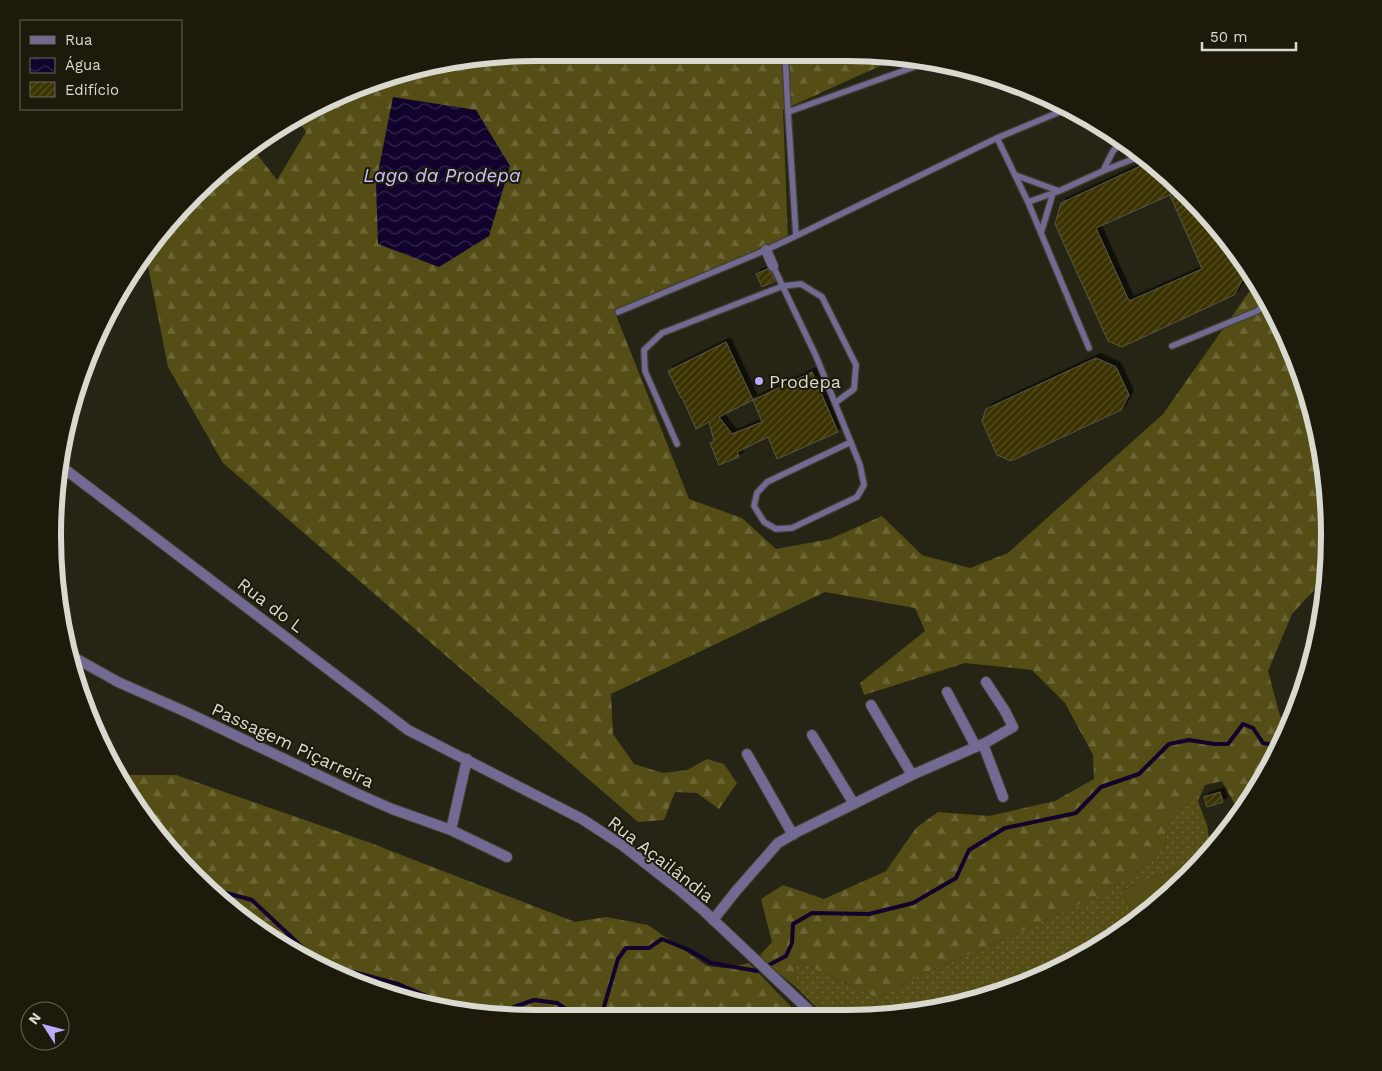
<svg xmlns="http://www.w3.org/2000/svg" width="1382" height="1071" viewBox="0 0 1382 1071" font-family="'Work Sans',sans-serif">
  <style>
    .grass { fill: url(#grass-dots) }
    .forest { fill: url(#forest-firs) }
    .garden { fill: #544d15 }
    .water { fill: url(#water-waves) }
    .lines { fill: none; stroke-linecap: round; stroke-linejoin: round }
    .stream { stroke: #11032d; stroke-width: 4 }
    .building { fill: url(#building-hatch); stroke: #595645; fill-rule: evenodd; filter: url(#shadow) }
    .service-casing { stroke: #434132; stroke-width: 8 }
    .minor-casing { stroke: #434132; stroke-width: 12 }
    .service { stroke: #726a93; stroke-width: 5.5 }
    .minor { stroke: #726a93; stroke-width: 10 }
    .poi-dot { fill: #b9abf7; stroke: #1d1a0b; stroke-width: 2 }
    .labels { text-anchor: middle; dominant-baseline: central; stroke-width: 4; stroke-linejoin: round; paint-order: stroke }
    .poi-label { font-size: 18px; fill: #dad9cf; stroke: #1d1a0b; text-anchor: start }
    .street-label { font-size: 18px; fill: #dad9cf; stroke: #1d1a0b }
    .water-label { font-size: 19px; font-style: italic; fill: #cabfff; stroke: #1d1a0b }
    .rim { fill: none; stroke: #dad9cf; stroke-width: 6 }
  </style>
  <defs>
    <pattern id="grass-dots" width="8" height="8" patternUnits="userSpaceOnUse" patternTransform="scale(1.25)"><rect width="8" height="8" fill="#544d15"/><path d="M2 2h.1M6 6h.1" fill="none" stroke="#6c6636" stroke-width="1.8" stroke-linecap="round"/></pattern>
    <pattern id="forest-firs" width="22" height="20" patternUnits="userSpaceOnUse" patternTransform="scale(1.25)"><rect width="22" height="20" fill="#544d15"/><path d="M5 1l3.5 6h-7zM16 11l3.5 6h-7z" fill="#6c6636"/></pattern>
    <pattern id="water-waves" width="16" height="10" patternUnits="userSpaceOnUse" patternTransform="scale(1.25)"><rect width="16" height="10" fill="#11032d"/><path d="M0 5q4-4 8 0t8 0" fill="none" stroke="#33274a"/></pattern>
    <pattern id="building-hatch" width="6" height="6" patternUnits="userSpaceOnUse" patternTransform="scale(1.25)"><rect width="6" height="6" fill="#3a3302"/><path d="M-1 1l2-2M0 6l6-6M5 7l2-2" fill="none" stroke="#565026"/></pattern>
    <filter id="shadow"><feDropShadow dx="4.5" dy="-4.5" stdDeviation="0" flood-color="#0009"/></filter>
  </defs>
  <rect width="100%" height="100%" fill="#262414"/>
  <path class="grass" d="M1205,785L1198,801L1207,825L1210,845L1212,848L1203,859L1202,858L1122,890L1135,921L1115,937L1103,941L1046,966L1009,980L966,994L951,1005L909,1014H823L796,987L795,960L878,998L922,974L1009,937L1111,890L1163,852L1169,821Z"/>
  <path class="forest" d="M536,53L878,54L900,57L783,110L788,239L614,310L689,499L742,518L776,549L830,539L882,516L922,555L970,568L1008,553L1163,414L1256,282L1293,351L1320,442L1329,536L1325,578L1292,614L1268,671L1280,716L1290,725L1248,804L1240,814L1222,781L1205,785L1169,821L1163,852L1111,890L1009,937L922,974L878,998L795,960L796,987L768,965L760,955L772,942L761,899L783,885L824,899L886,871L916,828L938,812L989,816L1055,801L1094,779L1093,755L1065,703L1032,670L965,663L864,695L860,683L925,631L915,608L825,592L611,694L613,734L634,764L663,773L687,770L707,759L724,764L737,783L719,809L697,793L675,792L664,820L638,822L223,463L168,367L146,256L194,194L253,149L277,180L306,132L296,117L410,69Z
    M121,775H176L368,842L575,922L606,917L648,925L707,966L725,968L749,963L798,1014H472L351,982L267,937L194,877L134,804Z"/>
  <path class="garden" d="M1202,858L1203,859L1188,877L1135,921L1122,890Z"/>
  <path class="water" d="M393,97L476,110L510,166L489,236L439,267L378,244L376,183Z"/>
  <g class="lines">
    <path class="stream" d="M208,888L252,900L319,963L398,984L429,997L437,1005
      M503,1014L514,1007L534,1000L557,1003L573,1014
      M597,1014L603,1010L618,959L626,948H649L662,939L689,950L711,963L757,971L786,956L792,943L793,924L812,913L869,914L913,903L956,878L969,850L1005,828L1076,813L1101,787L1139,774L1169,744L1189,740L1214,744H1228L1243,724L1253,728L1263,743L1279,746"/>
  </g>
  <path class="building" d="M1149,162L1239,257L1246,273L1234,295L1122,347L1108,341L1055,224L1061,203ZM1170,195L1202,269L1129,301L1096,228Z
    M767,269L771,272L775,281L762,287L756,274Z
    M726,342L753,400L812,372L838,432L777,459L768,437L737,452L739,457L719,465L710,443L714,441L709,422L696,429L682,397L681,398L668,371ZM753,400L762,422L732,434L719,417Z
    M1096,358L1116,367L1129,395L1121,410L1011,461L997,455L982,421L986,409Z
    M1220,792L1223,802L1207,807L1204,797Z"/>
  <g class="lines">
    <defs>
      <path id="service" d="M785,53L788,112
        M997,138L1028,202L1089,348
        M1103,171L1143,155
        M1015,175L1059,191
        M1028,202L1059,191L1103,171L1113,151L1118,146L1126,143
        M1041,233L1053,193
        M796,236L997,138L1069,108
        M773,266L816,356L860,465L864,485L857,497L792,528L776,529L764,522L754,506L757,493L767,482L851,442
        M618,312L766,250L796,236L788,112L928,62
        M1172,346L1257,311L1267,303
        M677,444L645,371L644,350L662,333L783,286L801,284L822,297L856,365L854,389L835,403"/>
      <path id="minor" d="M766,250L773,266
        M62,467L408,730L582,819L622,845L677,888L704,911L813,1014
        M68,654L118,682L186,712L358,794L392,809L451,830L507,857
        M947,692L976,747
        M871,705L912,775
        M812,735L854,804
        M983,744L1003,797
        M747,754L793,835
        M451,830L467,759
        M713,920L736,891L778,843L797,832L912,775L987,742L1013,727L1005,711L986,682"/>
    </defs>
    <use href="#service" class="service-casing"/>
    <use href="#minor" class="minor-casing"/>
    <use href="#service" class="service"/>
    <use href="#minor" class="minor"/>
  </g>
  <circle class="poi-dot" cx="759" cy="381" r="5"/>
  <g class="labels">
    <g class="poi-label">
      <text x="769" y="381">Prodepa</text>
    </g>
    <g class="street-label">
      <text transform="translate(271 605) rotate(37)">Rua do L</text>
      <text transform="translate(293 745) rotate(25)">Passagem Piçarreira</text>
      <text transform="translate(661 859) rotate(38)">Rua Açailândia</text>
    </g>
    <g class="water-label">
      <text x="442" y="175">Lago da Prodepa</text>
    </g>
  </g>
  <path d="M0 0H1382V1071H0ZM535 61H847A474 474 0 0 1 1321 535V536A474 474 0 0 1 847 1010H535A474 474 0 0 1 61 536V535A474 474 0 0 1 535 61Z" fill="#1d1a0b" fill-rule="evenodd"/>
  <path class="rim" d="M535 61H847A474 474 0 0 1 1321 535V536A474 474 0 0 1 847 1010H535A474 474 0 0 1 61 536V535A474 474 0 0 1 535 61Z"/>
  <rect x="20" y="20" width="162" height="90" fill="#1d1a0b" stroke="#696659"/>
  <rect x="30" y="36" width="25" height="8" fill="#726a93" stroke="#696659"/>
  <text x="65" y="45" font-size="15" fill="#dad9cf">Rua</text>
  <rect x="30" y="58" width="25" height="15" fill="url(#water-waves)" stroke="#696659"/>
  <text x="65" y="70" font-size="15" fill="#dad9cf">Água</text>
  <rect x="30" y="82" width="25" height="15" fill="url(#building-hatch)" stroke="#696659"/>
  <text x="65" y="95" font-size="15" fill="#dad9cf">Edifício</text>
  <g transform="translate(45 1026) rotate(306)"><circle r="24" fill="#1d1a0b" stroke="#696659"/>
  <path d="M0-4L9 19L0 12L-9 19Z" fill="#b9abf7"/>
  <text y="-8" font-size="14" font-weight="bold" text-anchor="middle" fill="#dad9cf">N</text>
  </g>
  <path d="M1202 42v8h94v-8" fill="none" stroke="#dad9cf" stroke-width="2.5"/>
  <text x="1210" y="42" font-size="15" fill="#dad9cf" stroke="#1d1a0b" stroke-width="4" paint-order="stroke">50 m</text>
</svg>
